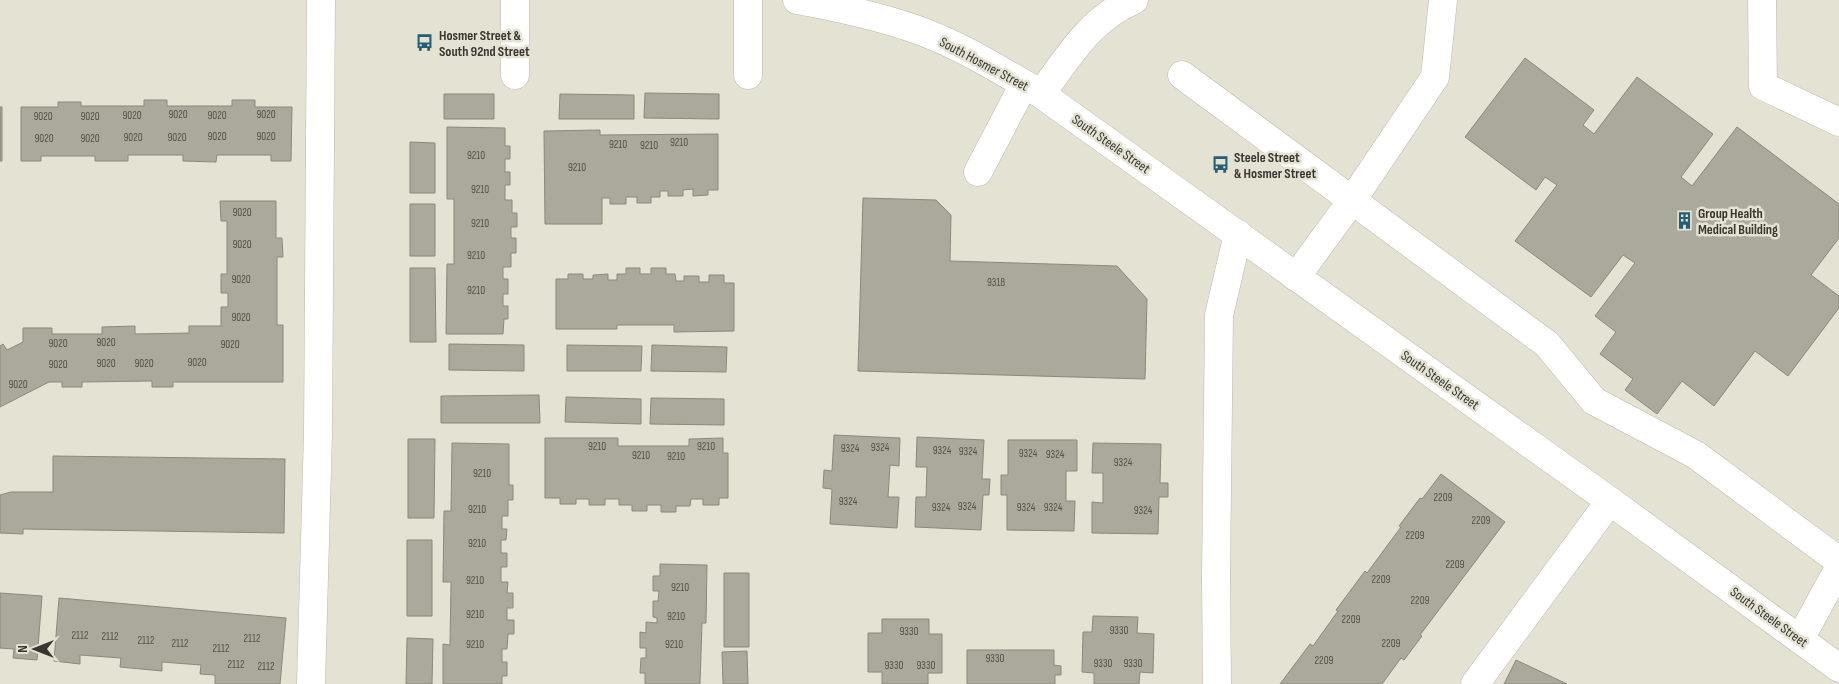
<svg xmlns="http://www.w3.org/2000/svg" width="1839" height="684" viewBox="0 0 1839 684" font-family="'Sofia Sans Condensed',sans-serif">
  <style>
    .building { fill: #aaa99b; stroke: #8a897c }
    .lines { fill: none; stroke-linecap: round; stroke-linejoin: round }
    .minor-casing { stroke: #bbbbac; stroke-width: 29 }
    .major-casing { stroke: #bbbbac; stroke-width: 29 }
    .minor { stroke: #fff; stroke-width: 28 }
    .major { stroke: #fff; stroke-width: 28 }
    .labels { text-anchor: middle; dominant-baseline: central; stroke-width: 5; stroke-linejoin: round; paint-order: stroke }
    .number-label { font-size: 11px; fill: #54534b }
    .poi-label { font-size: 14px; font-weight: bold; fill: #373630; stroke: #e3e2d3; text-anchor: start }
    .street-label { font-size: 14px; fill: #373630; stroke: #e3e2d3 }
  </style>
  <rect width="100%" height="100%" fill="#e3e2d3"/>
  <path class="building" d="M1525,58L1594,110L1583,125L1594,134L1637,77L1713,134L1681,177L1692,186L1737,127L1839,204V238L1811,275L1839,296V308L1788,376L1755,351L1714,406L1682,381L1657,414L1625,390L1633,379L1600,354L1616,332L1595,316L1635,263L1623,255L1591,297L1515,241L1557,185L1545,177L1536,190L1465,137Z
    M645,93L719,94V119L644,118Z
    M444,94H494V119H444Z
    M560,94L634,95V119H559Z
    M144,100H167V106H232V100H255V107H292L291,161H271V155H217L216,162L183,161V155H128V161H95V156H41V161H21V107H58V102H81V106H144Z
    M0,107H2V161H0Z
    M447,127L505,128V146H510V159H505V172H510V185H505V200H512V213H517V227H511V238H516V253H511V267H503V279H508V294H503V306H508V319H504L503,334H446L447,264H454V199H447Z
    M600,130V135L718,134V190H708V195L693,196V189L683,190V196H668V191H660V197H651V203H637V197H626V204H610V198H602V224H545L544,131Z
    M410,142L435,143V193H410Z
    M863,198L936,200L951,215L950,261L1117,266L1147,299L1145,379L858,371Z
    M220,201H276V238H282L283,257H277V325H283V382H173V387H152V381L82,382V387H62V382H49L0,407V346L3,344L7,350L23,342V328H52V334H102V327L135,326V334L189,333V326H221V307H228V293H221V274H227V221H221Z
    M410,204H435V256H410Z
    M410,268H435L436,342H410Z
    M626,268H640V274H651V268H666V274H675L676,281H684V276H699V282H709V275H724V283H734V331L674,332V325H617V329H556V279H568V274H583V279H593V275L608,274V280H617V274H626Z
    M449,344L524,345V371L449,370Z
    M567,345L642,346L641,371H567Z
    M652,345L727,347L726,372L651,371Z
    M539,395L540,423H441V396Z
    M566,397L641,399V424L565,422Z
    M651,398L724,399V425L650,424Z
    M834,435L900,438L899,466L890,465L888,497H899L897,528L830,524L832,489L823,488L824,470L832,471Z
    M917,437L984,440L982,479H990L989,495H983L981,530L915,527L916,497H926L927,467H916Z
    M545,438H618V446H689V439L723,438V453H728V498H719V505H703V499H691L690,506H676V512H661V505H647V511H632V505H619V499H605V505H589V499H576V504H560V498H545Z
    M408,439H435L434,518H408Z
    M1008,440H1077V471H1066V501H1075L1074,531L1007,530V495H1001V475H1008Z
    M452,443L509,444V485H513V500H508V516H502V529H507L506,540H501V553H507V567H501V582H508L507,593H513V608H507V620H514V634H508L507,649H502V662H507V676H502V684H443V644L450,645L451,582H443L444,511H451Z
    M1093,443L1161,444L1160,483H1168V497H1159L1158,534L1092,533V502L1103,503V473H1092Z
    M53,456L285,459L284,533L23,529V534L0,533V495L11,492H53Z
    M1441,474L1505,522L1420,635L1422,636L1404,660L1401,658L1382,684H1280L1310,644L1313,646L1338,611L1336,610L1365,571L1367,573L1401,527L1399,526L1420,498L1422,499Z
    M407,540H432V616H407Z
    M660,564L707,565L706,623H702L700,684H645V673H640L641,658H646V648H640V632L646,633V622L657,623V618L653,617V601H658L659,591H653V576H660Z
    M724,573H749V647H724Z
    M0,593L42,596L37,660L13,658L14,649L0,648Z
    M59,598L286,618L280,684H215V675L200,674L201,665L162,662V671L120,667L121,658L80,655V664L54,661Z
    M1093,616L1138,617L1137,633L1154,634L1153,673L1140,672L1139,684H1094V673L1082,672L1083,632H1092Z
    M882,619H929V634H942V673H928V684H882V672H868V633H882Z
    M407,638L433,639L432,684H406Z
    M967,650H1054V665L1061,666V675H1055V684H967Z
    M747,651L748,684H723L722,652Z
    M1516,660L1567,684H1504Z"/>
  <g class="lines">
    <defs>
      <path id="minor" d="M515,0V75
        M748,0V75
        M1762,0L1763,86L1839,122
        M1182,75L1547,344L1594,401L1696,455L1839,561
        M1041,94C1068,57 1091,18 1134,0
        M978,172L1024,84
        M1296,277L1353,199L1435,77L1443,0
        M1800,639L1839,568
        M311,684L318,433L321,0
        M1217,684L1216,577L1219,315L1238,234
        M1475,684L1610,501"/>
      <path id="major" d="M797,0C836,7 874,15 912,28C957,43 1000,70 1041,94L1610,501L1839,668"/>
    </defs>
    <use href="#minor" class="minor-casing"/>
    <use href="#major" class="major-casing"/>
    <use href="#minor" class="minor"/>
    <use href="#major" class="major"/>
  </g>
  <defs>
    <symbol id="bus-bare" viewBox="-9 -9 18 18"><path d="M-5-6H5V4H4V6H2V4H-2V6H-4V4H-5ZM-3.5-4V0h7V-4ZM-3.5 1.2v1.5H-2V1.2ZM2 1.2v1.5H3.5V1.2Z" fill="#245f77" stroke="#e3e2d3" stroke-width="2.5" paint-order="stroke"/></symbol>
    <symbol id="building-bare" viewBox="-9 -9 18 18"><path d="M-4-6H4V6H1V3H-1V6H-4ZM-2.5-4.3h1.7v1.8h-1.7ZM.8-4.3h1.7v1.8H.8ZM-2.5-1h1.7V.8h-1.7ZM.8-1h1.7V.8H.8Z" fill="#245f77" stroke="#e3e2d3" stroke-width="2.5" paint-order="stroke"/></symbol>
  </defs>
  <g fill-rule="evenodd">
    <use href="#bus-bare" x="412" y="30" width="25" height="25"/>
    <use href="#bus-bare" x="1208" y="152" width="25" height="25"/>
    <use href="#building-bare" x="1672" y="208" width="25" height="25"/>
  </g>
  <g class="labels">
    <g class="number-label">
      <text x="178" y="114">9020</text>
      <text x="266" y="114">9020</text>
      <text x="132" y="115">9020</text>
      <text x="217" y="115">9020</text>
      <text x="43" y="116">9020</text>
      <text x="90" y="116">9020</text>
      <text x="217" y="136">9020</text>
      <text x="266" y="136">9020</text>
      <text x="133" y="137">9020</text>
      <text x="177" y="137">9020</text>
      <text x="44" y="138">9020</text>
      <text x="90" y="138">9020</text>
      <text x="679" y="142">9210</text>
      <text x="618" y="144">9210</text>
      <text x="649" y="145">9210</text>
      <text x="476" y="155">9210</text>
      <text x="577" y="167">9210</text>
      <text x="480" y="189">9210</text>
      <text x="242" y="212">9020</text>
      <text x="480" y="223">9210</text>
      <text x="242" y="244">9020</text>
      <text x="476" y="255">9210</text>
      <text x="241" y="279">9020</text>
      <text x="996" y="282">9318</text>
      <text x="476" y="290">9210</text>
      <text x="241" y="317">9020</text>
      <text x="106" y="342">9020</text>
      <text x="58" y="343">9020</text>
      <text x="230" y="344">9020</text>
      <text x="197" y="362">9020</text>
      <text x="106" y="363">9020</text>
      <text x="144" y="363">9020</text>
      <text x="58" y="364">9020</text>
      <text x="18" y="384">9020</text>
      <text x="597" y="446">9210</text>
      <text x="706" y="446">9210</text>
      <text x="880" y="447">9324</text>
      <text x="850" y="448">9324</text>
      <text x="942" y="450">9324</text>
      <text x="968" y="451">9324</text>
      <text x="1028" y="453">9324</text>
      <text x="1055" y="454">9324</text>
      <text x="641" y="455">9210</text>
      <text x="676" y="456">9210</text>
      <text x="1123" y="462">9324</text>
      <text x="482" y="473">9210</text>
      <text x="1443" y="497">2209</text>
      <text x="848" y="501">9324</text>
      <text x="967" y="506">9324</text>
      <text x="941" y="507">9324</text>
      <text x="1026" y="507">9324</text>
      <text x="1053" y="507">9324</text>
      <text x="477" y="509">9210</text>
      <text x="1143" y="510">9324</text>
      <text x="1481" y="520">2209</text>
      <text x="1415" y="535">2209</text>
      <text x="477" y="543">9210</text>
      <text x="1455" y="564">2209</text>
      <text x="1381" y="579">2209</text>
      <text x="475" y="580">9210</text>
      <text x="680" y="587">9210</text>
      <text x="1420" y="600">2209</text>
      <text x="475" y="614">9210</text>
      <text x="676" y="616">9210</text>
      <text x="1351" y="619">2209</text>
      <text x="1119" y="630">9330</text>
      <text x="909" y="631">9330</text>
      <text x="80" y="635">2112</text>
      <text x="110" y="636">2112</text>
      <text x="252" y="638">2112</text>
      <text x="146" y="640">2112</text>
      <text x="180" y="643">2112</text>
      <text x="1391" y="643">2209</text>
      <text x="475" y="644">9210</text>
      <text x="674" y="644">9210</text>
      <text x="221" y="648">2112</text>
      <text x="995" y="658">9330</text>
      <text x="1324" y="660">2209</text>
      <text x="1103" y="663">9330</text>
      <text x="1133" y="663">9330</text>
      <text x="236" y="664">2112</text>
      <text x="894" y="665">9330</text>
      <text x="926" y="665">9330</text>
      <text x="266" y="666">2112</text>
    </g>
    <g class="poi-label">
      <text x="439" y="35">Hosmer Street &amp;<tspan x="439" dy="16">South 92nd Street</tspan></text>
      <text x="1234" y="157">Steele Street<tspan x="1234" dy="16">&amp; Hosmer Street</tspan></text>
      <text x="1698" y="213">Group Health<tspan x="1698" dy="16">Medical Building</tspan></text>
    </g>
    <g class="street-label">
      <text transform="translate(984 64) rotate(28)">South Hosmer Street</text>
      <text transform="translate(1111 144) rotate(35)">South Steele Street</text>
      <text transform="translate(1440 380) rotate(35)">South Steele Street</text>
      <text transform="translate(1769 617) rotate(36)">South Steele Street</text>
    </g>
  </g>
  <g transform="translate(35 649) rotate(270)" stroke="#e3e2d3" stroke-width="4" paint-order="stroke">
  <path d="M0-4L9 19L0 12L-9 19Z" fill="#373630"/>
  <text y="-8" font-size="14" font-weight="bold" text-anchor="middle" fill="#373630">N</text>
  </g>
</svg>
